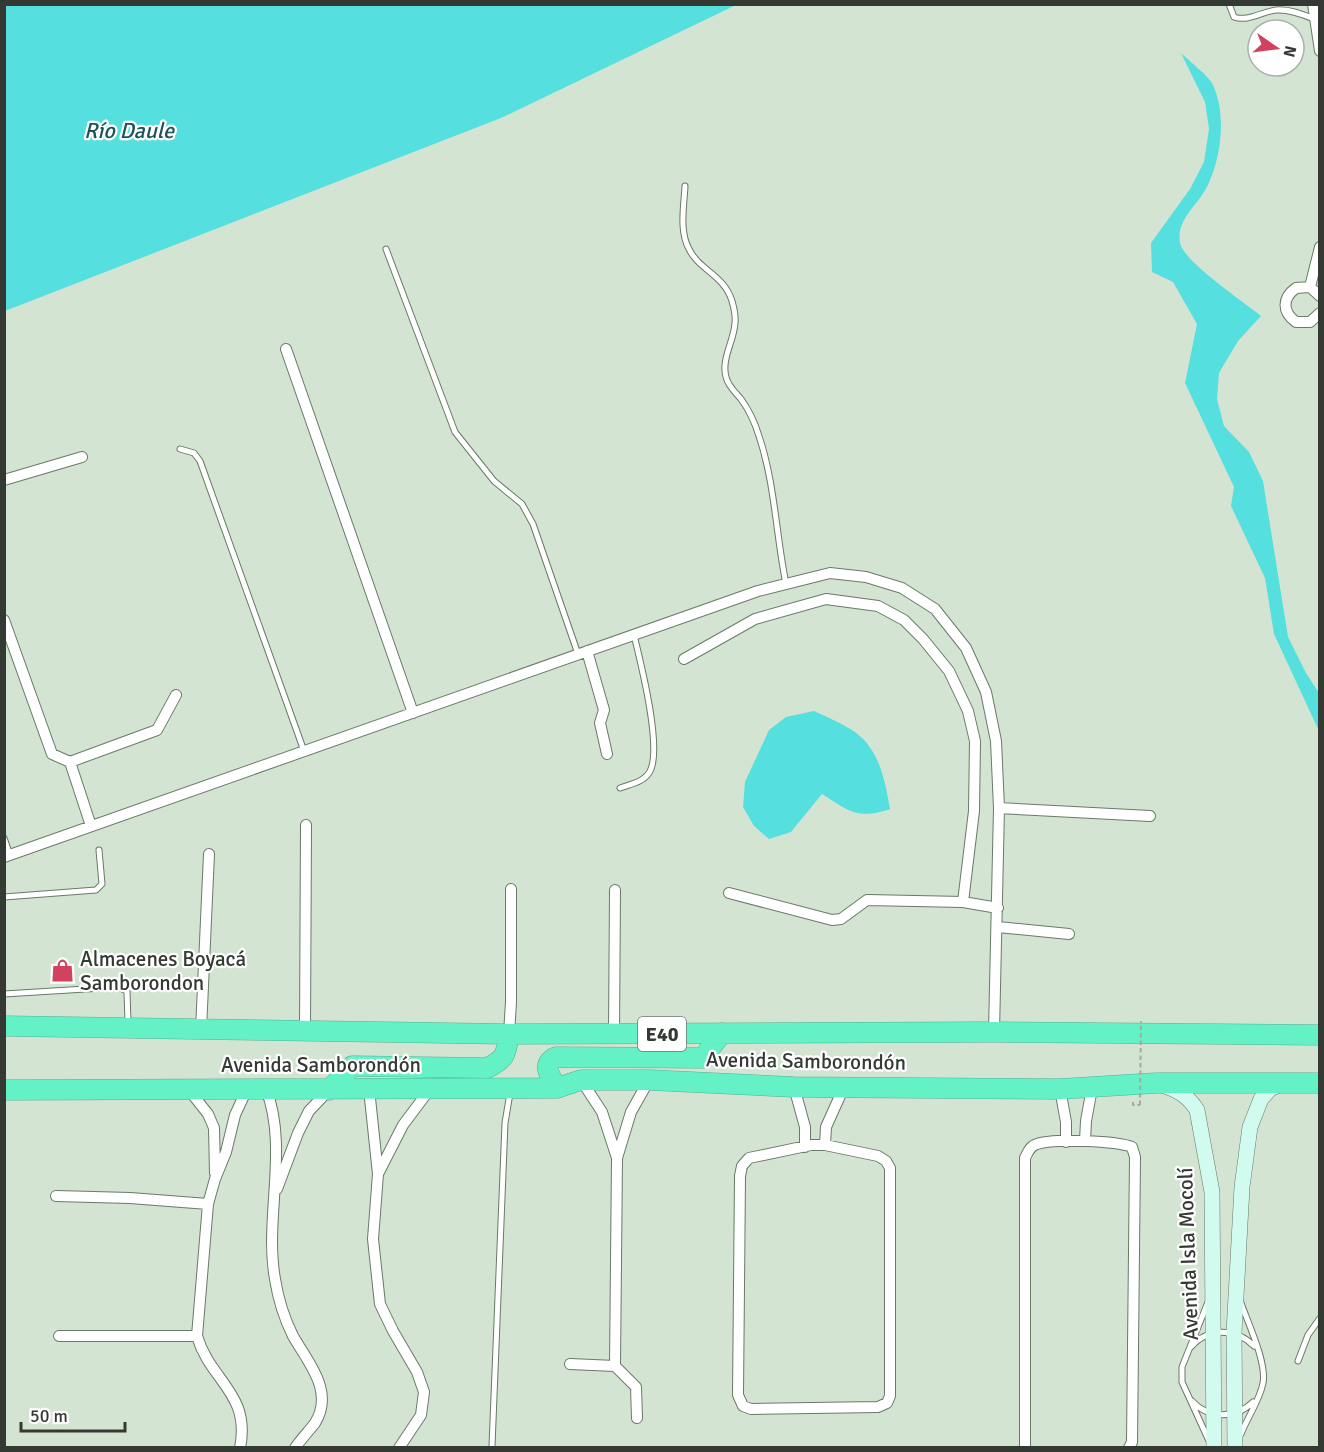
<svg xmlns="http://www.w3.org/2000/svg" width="1324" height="1452" viewBox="0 0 1324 1452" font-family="Signika,sans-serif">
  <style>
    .water { fill: #56dfdf }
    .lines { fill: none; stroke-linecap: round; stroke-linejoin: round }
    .lane-casing { stroke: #6a7969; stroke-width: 7 }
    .street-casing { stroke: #6a7969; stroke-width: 12 }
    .secondary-casing { stroke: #6a7969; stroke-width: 16 }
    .highway-casing { stroke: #53b192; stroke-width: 21 }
    .path { stroke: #a0ad9f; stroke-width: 2; stroke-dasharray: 4.5 3; stroke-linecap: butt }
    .lane { stroke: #fff; stroke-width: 5 }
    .street { stroke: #fff; stroke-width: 10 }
    .secondary { stroke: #d0fbee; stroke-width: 15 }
    .highway { stroke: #63f1c5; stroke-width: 20 }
    .path-bridge { stroke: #a0ad9f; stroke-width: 2; stroke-dasharray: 4.5 3; stroke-linecap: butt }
    .labels { text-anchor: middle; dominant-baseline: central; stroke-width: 4.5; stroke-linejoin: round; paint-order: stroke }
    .shield { fill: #fff; stroke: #717570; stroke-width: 1.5 }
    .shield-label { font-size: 20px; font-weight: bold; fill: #343a33 }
    .poi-label { font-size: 21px; fill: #343a33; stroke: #fff; text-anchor: start }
    .street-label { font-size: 21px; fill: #343a33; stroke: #fff }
    .water-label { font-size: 22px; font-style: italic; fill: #1a5455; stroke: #fff }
  </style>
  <rect width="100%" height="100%" fill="#d4e4d3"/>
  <path class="water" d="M5,4H736V5L501,118L5,311Z
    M1181,53C1189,61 1209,76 1213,85C1227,116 1221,158 1207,187C1197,206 1176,220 1180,243C1184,262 1244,302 1261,316L1238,341L1219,373L1217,399L1224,426L1249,452L1263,481L1288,637L1306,673L1319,693V731L1274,634L1265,578L1231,506L1234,487L1185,383L1197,324L1173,282L1152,272L1151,243L1190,189L1204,162L1209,129L1205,102Z
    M814,711C827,717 841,723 852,730C879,747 885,780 890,809C857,820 849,811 822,794L791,832L769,839L754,826L743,807L745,782L769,730L786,717Z"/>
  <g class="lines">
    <defs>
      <path id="lane" d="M1229,4L1234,17C1248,22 1261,12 1276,10C1289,9 1302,14 1314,19
        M685,186C684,206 679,231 689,249C699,270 724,275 732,301C734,308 736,315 735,323C734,341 721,359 726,377C728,386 735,392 741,399C749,410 755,423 759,436C775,484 776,535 786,584
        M386,249L455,432L494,481L522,504L533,524L578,654
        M180,449L194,453L200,461L304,751
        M620,788C631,784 646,782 651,769C661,743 641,664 634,635
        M4,838L10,855
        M4,897L96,890L102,884L99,850
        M4,994L118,987L127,991L128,1023
        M1208,1302L1182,1367V1382L1209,1441
        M1241,1303C1248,1323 1267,1363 1263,1383C1260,1400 1247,1418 1241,1434
        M1191,1347C1208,1327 1236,1328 1254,1346
        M1298,1361L1308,1335L1320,1318
        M1192,1401C1208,1419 1236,1419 1253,1402
        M492,1446L505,1123L510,1093"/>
      <path id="street" d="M1313,4L1320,51
        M1310,287L1320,247
        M1320,296L1310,287L1296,288C1282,298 1282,312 1296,322H1310L1320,313
        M286,349L413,713
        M4,480L82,457
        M4,620L52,754L70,762
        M587,651L604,710L600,723L607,754
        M684,659L755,619L826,599L878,606L904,620L923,639L949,671L968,711L975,741L974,811L963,902
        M999,808L1150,816
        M91,826L70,762L157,730L176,695
        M4,857L758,591L830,573L866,577L902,588L935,609L966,648L986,692L996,741L999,808L994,1032
        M729,893L832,920L841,919L867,900L963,902L998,908
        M998,927L1069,934
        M201,1030L209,854
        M305,1031L306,825
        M509,1034L511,1002V889
        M614,1034L615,890
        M581,1080L602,1112L617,1158
        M794,1087L805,1127V1147
        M266,1089C289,1148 264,1218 275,1279C278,1298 284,1318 293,1336C307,1361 335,1391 315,1423C309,1431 301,1439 295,1448
        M369,1089L378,1174L373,1239L380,1304L393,1331L417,1372L424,1392L421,1415L399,1448
        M1060,1089L1066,1122V1142
        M189,1090L208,1114L214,1128L215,1173
        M1085,1141L1086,1121L1092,1088
        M825,1145L878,1156L886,1161L890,1168V1396L887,1403L878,1407L751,1409L743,1406L738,1395L740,1176L742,1166L749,1158L811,1145Z
        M825,1145L826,1127L844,1087
        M378,1174L403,1125L430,1089
        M277,1189L298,1133L309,1111L329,1090
        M56,1196L130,1198L208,1204L215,1179L226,1152L235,1115L247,1089
        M59,1336H197L208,1204
        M197,1336C210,1381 251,1393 240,1448
        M570,1364L615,1366
        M637,1418L636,1387L615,1366L617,1158L631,1112L649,1080
        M1025,1448V1158C1028,1152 1030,1146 1037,1144C1053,1138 1117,1141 1132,1147L1135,1157L1132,1442L1129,1448"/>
      <path id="secondary" d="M1162,1085C1178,1090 1188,1096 1197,1110L1212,1192L1214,1448
        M1235,1448L1234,1333L1242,1187L1250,1127L1261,1099L1270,1089L1283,1083"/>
      <path id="highway" d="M4,1026L509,1034L994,1032L1320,1035
        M557,1088C551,1077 540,1065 556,1057L703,1058L722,1033
        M4,1090L557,1088L581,1080H649L794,1087L1060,1089L1156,1083H1320
        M329,1090L352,1066L487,1068C506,1059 506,1054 509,1034"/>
    </defs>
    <use href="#lane" class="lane-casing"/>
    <use href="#street" class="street-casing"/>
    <use href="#secondary" class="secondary-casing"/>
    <use href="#highway" class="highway-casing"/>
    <path class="path" d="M1133,1102V1105H1140"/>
    <use href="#lane" class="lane"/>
    <use href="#street" class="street"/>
    <use href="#secondary" class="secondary"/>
    <use href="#highway" class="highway"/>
    <path class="path-bridge" d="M1140,1105L1141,1021"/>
  </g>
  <defs>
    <symbol id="shop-bare" viewBox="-9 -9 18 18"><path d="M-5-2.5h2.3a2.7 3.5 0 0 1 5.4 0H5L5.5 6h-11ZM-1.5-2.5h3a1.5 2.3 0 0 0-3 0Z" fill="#d2425e" stroke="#fff" stroke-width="2.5" paint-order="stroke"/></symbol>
  </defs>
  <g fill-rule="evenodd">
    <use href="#shop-bare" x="46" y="954" width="33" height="33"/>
  </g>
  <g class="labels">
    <rect class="shield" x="638" y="1017" width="48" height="34" rx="4.5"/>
    <g class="shield-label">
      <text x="662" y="1034">E40</text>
    </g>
    <g class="poi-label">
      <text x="80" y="959">Almacenes Boyacá<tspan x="80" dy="24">Samborondon</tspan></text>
    </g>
    <g class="street-label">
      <text transform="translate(806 1061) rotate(1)">Avenida Samborondón</text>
      <text x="321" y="1065">Avenida Samborondón</text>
      <text transform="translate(1188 1254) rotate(-92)">Avenida Isla Mocolí</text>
    </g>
    <g class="water-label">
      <text x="129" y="130">Río Daule</text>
    </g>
  </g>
  <rect width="1324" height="1452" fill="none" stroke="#343a33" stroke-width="12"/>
  <g transform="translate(1276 48) rotate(104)"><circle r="28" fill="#ffffff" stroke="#aeb0ad" stroke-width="1.5"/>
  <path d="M0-4.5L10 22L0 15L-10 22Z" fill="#d2425e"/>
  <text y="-9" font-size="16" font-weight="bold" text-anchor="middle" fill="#343a33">N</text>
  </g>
  <path d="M21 1422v9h104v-9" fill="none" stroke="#343a33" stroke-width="3"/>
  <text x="30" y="1422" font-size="18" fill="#343a33" stroke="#ffffff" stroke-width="4.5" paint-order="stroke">50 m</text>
</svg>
